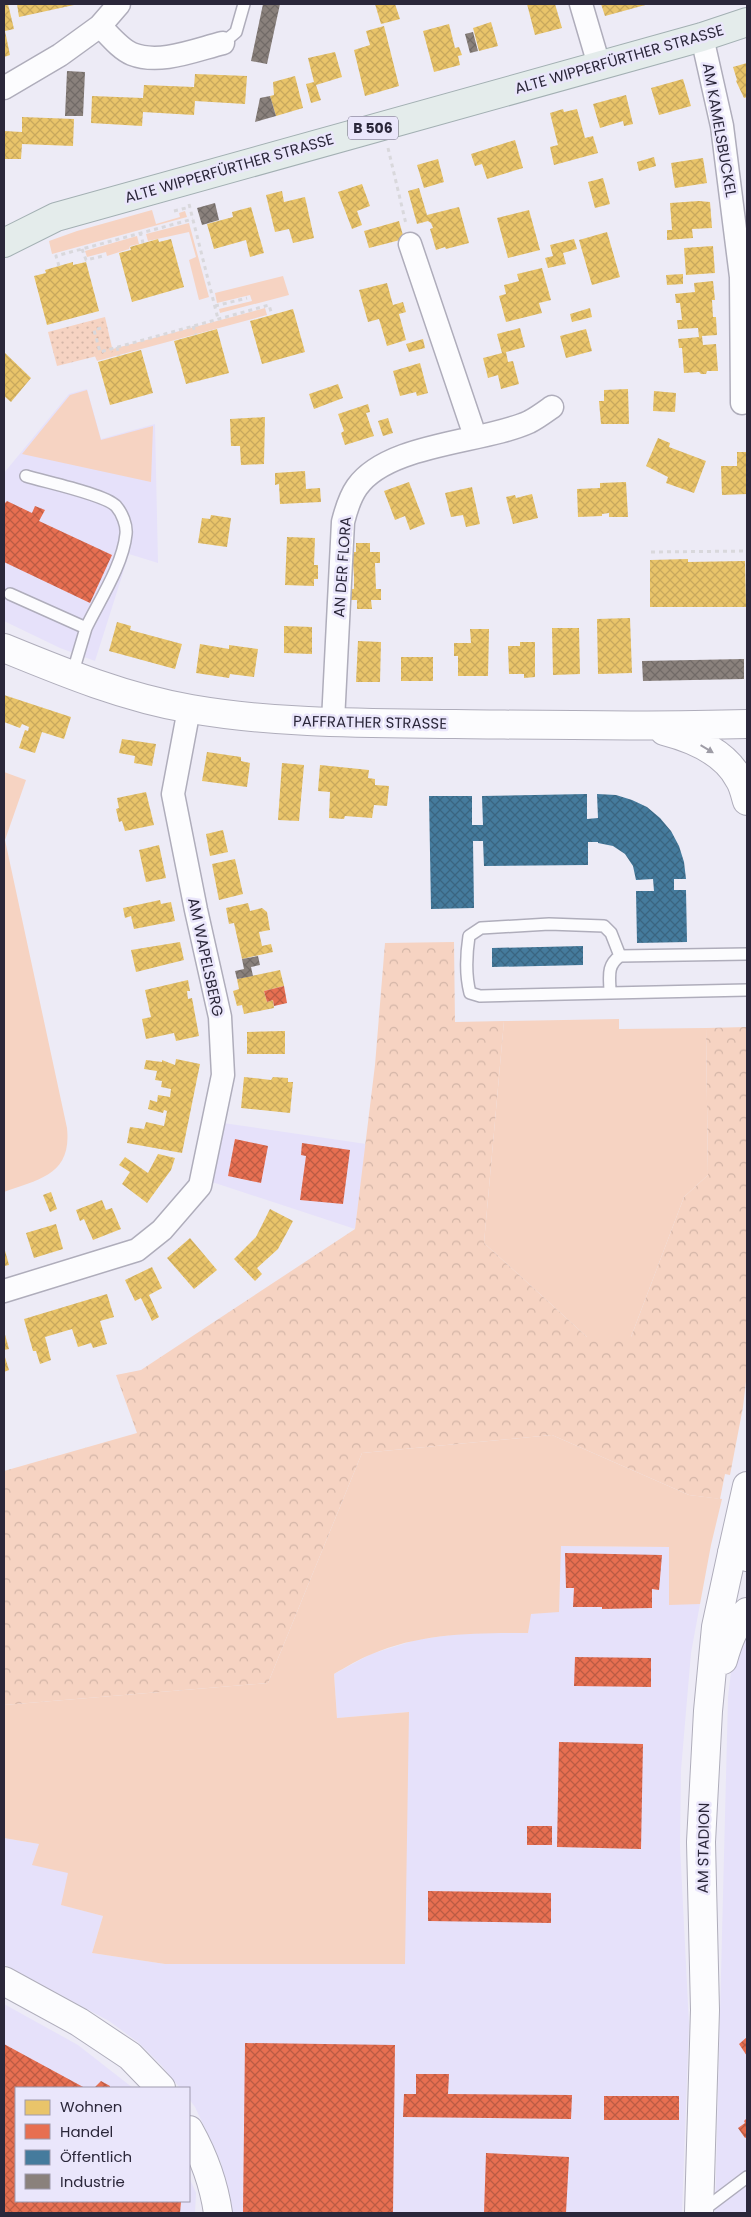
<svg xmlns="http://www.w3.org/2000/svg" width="751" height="2217" viewBox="0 0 751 2217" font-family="Poppins,sans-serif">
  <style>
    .built { fill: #e6e1fa }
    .grass { fill: #f6d3c2 }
    .forest { fill: url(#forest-crowns) }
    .park { fill: url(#park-dots) }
    .homes { fill: url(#homes-cross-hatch) }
    .shops { fill: url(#shops-cross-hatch) }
    .public { fill: url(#public-cross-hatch) }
    .industry { fill: url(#industry-cross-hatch) }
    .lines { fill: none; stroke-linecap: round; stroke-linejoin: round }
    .service-casing { stroke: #afadbb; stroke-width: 14 }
    .minor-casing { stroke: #afadbb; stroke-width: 25 }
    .tertiary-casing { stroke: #afadbb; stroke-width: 30 }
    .secondary-casing { stroke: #afadbb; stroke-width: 30 }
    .primary-casing { stroke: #a3b0b3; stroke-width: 30 }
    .path { stroke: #d9d8dc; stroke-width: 3; stroke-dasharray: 4 4; stroke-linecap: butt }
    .service { stroke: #fcfcfe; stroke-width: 11 }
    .minor { stroke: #fcfcfe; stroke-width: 22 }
    .tertiary { stroke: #fcfcfe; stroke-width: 28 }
    .secondary { stroke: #fcfcfe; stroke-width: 28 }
    .primary { stroke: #e4eceb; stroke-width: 28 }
    .oneway { fill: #9e9ca6 }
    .labels { text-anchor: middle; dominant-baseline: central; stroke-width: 5; stroke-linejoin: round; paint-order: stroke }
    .shield { fill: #eae6fb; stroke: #646074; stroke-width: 1 }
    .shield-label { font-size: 14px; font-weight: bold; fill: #2b273a }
    .street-label { font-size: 15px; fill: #2b273a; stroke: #eae6fb }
  </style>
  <defs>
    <pattern id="forest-crowns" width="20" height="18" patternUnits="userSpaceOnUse" patternTransform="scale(1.25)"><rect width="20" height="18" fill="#f6d3c2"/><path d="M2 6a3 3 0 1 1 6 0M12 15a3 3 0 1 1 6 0" fill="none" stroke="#d3b5a7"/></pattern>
    <pattern id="park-dots" width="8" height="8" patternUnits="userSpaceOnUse" patternTransform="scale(1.25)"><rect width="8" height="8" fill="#f6d3c2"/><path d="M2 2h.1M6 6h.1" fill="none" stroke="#d3b5a7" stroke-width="1.8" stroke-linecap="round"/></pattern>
    <pattern id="homes-cross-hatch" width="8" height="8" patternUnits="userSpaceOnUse" patternTransform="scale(1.25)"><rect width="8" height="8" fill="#e9c46a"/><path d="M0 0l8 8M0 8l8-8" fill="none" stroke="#c8a85d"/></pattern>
    <pattern id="shops-cross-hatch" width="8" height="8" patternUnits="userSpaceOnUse" patternTransform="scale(1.25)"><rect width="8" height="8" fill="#e76f51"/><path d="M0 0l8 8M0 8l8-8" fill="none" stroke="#bb5b44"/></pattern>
    <pattern id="public-cross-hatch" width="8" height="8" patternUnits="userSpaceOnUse" patternTransform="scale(1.25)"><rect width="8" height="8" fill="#457b9d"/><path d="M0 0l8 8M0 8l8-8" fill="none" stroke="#3a6581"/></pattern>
    <pattern id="industry-cross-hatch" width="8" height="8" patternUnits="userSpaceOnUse" patternTransform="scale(1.25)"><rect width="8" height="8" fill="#8a817c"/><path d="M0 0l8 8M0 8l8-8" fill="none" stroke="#716a67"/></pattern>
  </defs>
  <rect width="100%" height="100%" fill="#edebf6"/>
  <path class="built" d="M87,389L101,439L155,424L158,563L129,554L95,661L60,648L4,621V473L69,394Z
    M223,1123L366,1144L355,1229L209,1181Z
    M560,1546L670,1547L669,1604H700L691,1653L681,1770L680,1846L689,2024L682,2213H232L221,2163L195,2107L189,2099V2088H180L162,2066L139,2043L109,2021L4,1964V1838L39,1844L69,1873L62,1905L103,1916L92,1953L165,1964L409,1712L337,1718L334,1674L371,1654L416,1640L471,1632L531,1614L559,1611Z
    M747,1632V2213H715L728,1697L733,1655Z
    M4,2004L78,2045L133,2088H16V2201H189V2177L196,2193L195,2213H4Z"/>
  <path class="grass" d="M152,210L156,224L180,217L179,213L185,211L187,217L52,254L49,241L77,231Z
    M189,223L209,297L199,300L189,260L196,257L189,232L148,241L146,234Z
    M137,236L139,244L130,246L129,249L107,256L106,252L87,257L85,251Z
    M283,276L289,295L220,313L219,309L252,301L250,295L217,303L215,293Z
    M265,308L267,315L97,361L94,354Z
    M87,390L101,440L153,426L151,482L22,454L70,395Z
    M4,772L26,780L5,840L67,1128C72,1175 39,1179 4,1192Z
    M619,1019V1029L706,1028L708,1175L684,1197L631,1337H587L484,1243L504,1021Z
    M552,1435L689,1495L722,1499L711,1545L700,1604L669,1605V1547L561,1546L559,1612L531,1614L528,1633C475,1633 421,1633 372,1654C359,1659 346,1667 334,1674L337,1718L409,1712L405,1964H165L92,1953L103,1916L61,1905L68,1873L32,1865L39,1844L4,1838V1705L268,1683L362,1453Z"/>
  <path class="forest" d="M454,942L455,1022L504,1021L484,1243L587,1337H631L684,1197L708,1175L706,1028L746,1027L747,1373L743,1407L730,1475L725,1474L720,1499L689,1495L552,1435L362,1453L268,1683L4,1705V1471L137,1433L116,1375L141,1370L355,1229L375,1065L385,943Z"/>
  <path class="park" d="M105,317L113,352L57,366L48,332Z"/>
  <path class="homes" d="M4,4H8L14,29L5,31L10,55L4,57Z
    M17,4H74V5L19,17Z
    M375,4H395L400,19L381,24Z
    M527,4H555L562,28L535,35Z
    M601,4H649L605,16Z
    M491,22L498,46L479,51L473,28Z
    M449,24L455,48L459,47L462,55L458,56L460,65L434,72L423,31Z
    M384,26L399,86L365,96L354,50L370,45L366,31Z
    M335,52L342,77L316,85L321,100L311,103L306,84L314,82L308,58Z
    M747,63V97L744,98L736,81L737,80L733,67Z
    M195,74L247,76L245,104L195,101L194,115L143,112L142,126L91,123L92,96L143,98L144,85L194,87Z
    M295,76L303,108L276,116L270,96L274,95L273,82Z
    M683,79L691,106L659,115L651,88Z
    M626,95L633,124L624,126L623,121L600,128L593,104Z
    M563,109L564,112L577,109L585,138L593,136L598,153L554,165L550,147L558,145L550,113Z
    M22,117L74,119L73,146L22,144L21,159H4V131L22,132Z
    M515,140L523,168L487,179L482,164L475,166L471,154Z
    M654,157L656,166L639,171L637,162Z
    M703,158L707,183L675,188L671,163Z
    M438,159L444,182L424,188L417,165Z
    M603,178L610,204L595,208L588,182Z
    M362,184L370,206L357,211L362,225L352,229L338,192Z
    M419,188L427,215L459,207L469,243L446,249L445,247L436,250L430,229L433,228L431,223L428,221L417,224L408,191Z
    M282,191L284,202L305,197L314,238L293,243L289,229L275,232L266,195Z
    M699,201L710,202L712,228L692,229L693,238L667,240V230H672L670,203Z
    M251,207L264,253L250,257L246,240L214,249L207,224L233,217L232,212Z
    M529,210L540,250L508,258L497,218Z
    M399,221L404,239L369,248L364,231Z
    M607,232L620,277L592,285L579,240Z
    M158,239L159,242L171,239L184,287L132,302L119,253L131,250L130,247Z
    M574,239L577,249L563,253L566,264L548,268L545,258L553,256L550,245Z
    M713,246L715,273L686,275L684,248Z
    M73,262V265L86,262L99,311L47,325L34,276L46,273L45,270Z
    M542,268L551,300L539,303L542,313L506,322L499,296L506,294L504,285L519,281L517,274Z
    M683,274V284L667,285L666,275Z
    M713,281L715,300H712L713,317H716L717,335L702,336L703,345L716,344L718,371H707L706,374H701L699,372L684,373L682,348H679L678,339L699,337L698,328L678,329L677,320H682L681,311L680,303H676L675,294L695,292L694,283Z
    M387,283L393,305L403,302L406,312L399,314L406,340L387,346L379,319L368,322L359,290Z
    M590,308L592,317L572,322L570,314Z
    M293,309L305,352L262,364L250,321Z
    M520,328L525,347L506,352L508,362L513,361L519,384L501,389L498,375L488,378L483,358L502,353L497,334Z
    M217,329L229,373L186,384L174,341Z
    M586,329L592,351L566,358L560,336Z
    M423,339L425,348L409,352L406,344Z
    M141,350L153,393L110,405L98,362Z
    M4,352L31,378L11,402L4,396Z
    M420,363L428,393L417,396L416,392L400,396L393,371Z
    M338,384L343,398L314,409L309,394Z
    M628,389L629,424H601L599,401H604V390Z
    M654,391L676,393L675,412L653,411Z
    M368,404L370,412L366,413L374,436L345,445L341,433L344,431L338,414Z
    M265,417L264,464L241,465L240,446H231L230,419Z
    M388,418L393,433L383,436L378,421Z
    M658,438L670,443L669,447L706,461L694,493L666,483L668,477L646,466Z
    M737,452H747V494L722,495L721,466H737Z
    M305,471L306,489L320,488L321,502L280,504L279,484L275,485V473Z
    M409,482L425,524L410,530L405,516L395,520L384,491Z
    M626,482L628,517H609V513L602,514V516L578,517L577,489L600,488V483Z
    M472,487L480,524L466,527L463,515L451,517L445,493Z
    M532,494L538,518L513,524L506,497L515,495L516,498Z
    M211,515L231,518L227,547L198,543L202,518L210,519Z
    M287,537L315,538L314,565H318V579H314V586L285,585Z
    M356,543H370V552H380V563H375L376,589H381V600H371L372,609H357V600H350L349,589H354V576L353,563H349V552H356Z
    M688,559V562L745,561L746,607H650V560Z
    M630,618L632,673L598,674L597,619Z
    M117,622L131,626L130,630L182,644L175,669L109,651Z
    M284,626L312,627V654L284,653Z
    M552,628H579L580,674L553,675Z
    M470,629H489L488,676H458V656H454V643H471Z
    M358,641L381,642L380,682H356Z
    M520,642H535V677L524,678V674H509L508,646H520Z
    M200,644L229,649V645L258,649L254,677L230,674L229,678L196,673Z
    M401,657H433V681H401Z
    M4,695L71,717L64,739L42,732L35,753L19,748L25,730L28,731L29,727L22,724L20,728L4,722Z
    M122,739L156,744L152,766L134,763L135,756L119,753Z
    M207,752L241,757V761L250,763L247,787L202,781Z
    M282,763L304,765L299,821L278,820Z
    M320,765L369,770L368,778L375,779V785L389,786L387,806L374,805L372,818L345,816L344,819L329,818L330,792L318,791Z
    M146,792L154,825L125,831L122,821L119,822L116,809L119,808L117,798Z
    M223,830L228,852L210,856L206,834Z
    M159,845L166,878L146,882L139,850Z
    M235,859L243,894L219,900L212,864Z
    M160,900L161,904L171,902L175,921L134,929L131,916L125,918L123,908Z
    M248,903L250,911L262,908L267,912L270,930L259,932L262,946L271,944L273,952L242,959L234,923L229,924L226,908Z
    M180,942L184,960L136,972L131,950Z
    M280,970L284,986L264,991L267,1002L273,1000L274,1008L244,1014L242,1005L237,1006L233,991L239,989L237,979Z
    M188,980L190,991H187L188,999L192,998L199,1036L176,1041L174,1033L146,1039L142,1019L151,1017L145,990Z
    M285,1031V1054H247V1032Z
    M176,1059L200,1064L182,1153L127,1143L130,1127L144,1129L146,1122L164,1126L167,1111L164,1110L163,1113L148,1109L150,1100L157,1102L158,1095L170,1097L171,1089L161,1087L162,1081L155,1080L157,1071L144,1069L146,1060L162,1062V1060L175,1065Z
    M244,1077L271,1080L273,1077L288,1078V1082H293L290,1113L241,1108Z
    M158,1154L175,1158L171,1170L147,1203L122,1184L130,1172L119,1165L125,1157L148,1173Z
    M51,1192L57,1209L50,1212L43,1195Z
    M102,1200L106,1210L112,1208L121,1229L93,1240L84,1219L80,1221L76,1210Z
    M270,1209L293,1221L278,1249L257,1268L262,1274L255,1281L234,1259L256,1237Z
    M56,1224L63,1249L34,1258L26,1233Z
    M190,1238L217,1270L194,1289L167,1258Z
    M4,1247L9,1265L4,1266Z
    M152,1267L162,1288L149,1295L159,1317L152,1321L141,1298L135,1301L125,1280Z
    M107,1294L114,1317L100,1321L107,1344L93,1348L91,1343L78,1347L72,1329L45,1337L51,1360L40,1364L36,1351H33L24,1319Z
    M4,1331L9,1349L4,1350Z
    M4,1354L9,1370L4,1372Z"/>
  <path class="shops" d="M7,501L32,513L35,506L45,510L39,521L112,555L90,603L4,562V504Z
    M284,986L287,1003L274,1006L273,1000L267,1002L264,991Z
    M235,1139L268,1146L261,1183L228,1176Z
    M302,1143L350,1150L343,1204L300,1200L306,1156L301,1155Z
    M565,1553L662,1555L659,1590L652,1589V1608L602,1609V1607H573L574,1588H566Z
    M575,1657L651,1658V1687L574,1686Z
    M559,1742L643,1744L641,1849L557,1847Z
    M527,1826H552V1845H527Z
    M428,1891L551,1893V1923L428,1921Z
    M747,2037V2056L739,2044Z
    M245,2043L395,2045L393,2213H243Z
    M4,2044L85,2088H16V2201L181,2202L180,2213H4Z
    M416,2074H449L448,2094L572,2095L571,2119L403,2117L404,2094H416Z
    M101,2081L110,2086V2088H94Z
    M604,2096H679V2120H604Z
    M747,2118V2137L745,2138L738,2128L745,2123L744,2121Z
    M486,2153L569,2157L566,2213H484Z"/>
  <path class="public" d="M587,794V819L598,818L597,794L616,795L632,800L647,807L660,818L671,831L679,846L684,862L686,879H674V890H686L687,942L637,943L636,891H654L653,879L636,880L633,866L625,854L613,846L598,843V842H588V865L484,866L483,841H473L474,908L431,909L429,796H472V825H483L482,796Z
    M583,946V965L492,967V948Z"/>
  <path class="industry" d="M263,4H280L267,64L251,61Z
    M473,32L478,51L470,53L465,34Z
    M67,71L85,72L83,116H65Z
    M270,96L276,116L255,122L260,98Z
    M215,203L219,220L202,225L197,208Z
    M744,659V679L643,681L642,661Z
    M258,956L260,965L251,967L253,976L237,979L235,971L244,969L242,959Z"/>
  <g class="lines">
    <defs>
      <path id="service" d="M223,43L236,32L244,4
        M26,476C45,482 104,494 116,506C122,513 127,525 126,534C123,565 99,601 86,628
        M10,594L86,628L72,675
        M620,956L611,933L604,926L549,924L481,928L469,936C466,956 465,974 470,993L480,996L610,993C610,977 606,966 620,956L747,954
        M610,993L747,990
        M702,2211L747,2177"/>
      <path id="minor" d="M581,4L599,65
        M100,26C109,35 120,49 132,54C160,65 195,50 223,43
        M702,37L722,126L741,277L742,403
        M4,88L60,55L100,26L119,4
        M410,244L475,436
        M333,721L343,522C346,510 350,497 357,487C388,443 483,443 529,422C537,418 545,412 552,407
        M4,1291L137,1250L162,1230L200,1186L223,1075L220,1017L196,910L173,794L189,709"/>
      <path id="tertiary" d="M723,1660C728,1642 734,1625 747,1612
        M4,1981L79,2022L130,2056L161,2088
        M189,2130C203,2155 214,2185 218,2213
        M699,2213L705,2010L701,1842L708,1711L716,1627L732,1553"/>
      <path id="secondary" d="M4,648C65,673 126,698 191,709C278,724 367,723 455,724C553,725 650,727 747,724
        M664,731C691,738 725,752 739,779C743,785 745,794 747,801
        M747,1486L732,1553L747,1557"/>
      <path id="primary" d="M4,243L56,217L702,37L747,22"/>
    </defs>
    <use href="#service" class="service-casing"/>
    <use href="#minor" class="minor-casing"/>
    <use href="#tertiary" class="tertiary-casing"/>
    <use href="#secondary" class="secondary-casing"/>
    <use href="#primary" class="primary-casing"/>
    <path class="path" d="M388,148L406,224
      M189,204L218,319
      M174,211L190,207
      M140,232L143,243
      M82,249L86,260L103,256
      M59,266L56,256L193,219
      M215,306L247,298
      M193,326L196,335
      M101,328L94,330L100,352L269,305L272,315
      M117,347L119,356
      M651,552L747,551"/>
    <use href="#service" class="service"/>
    <use href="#minor" class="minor"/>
    <use href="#tertiary" class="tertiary"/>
    <use href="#secondary" class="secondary"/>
    <use href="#primary" class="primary"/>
  </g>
  <defs><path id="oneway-solid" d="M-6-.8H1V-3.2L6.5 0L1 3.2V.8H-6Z" transform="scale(1.25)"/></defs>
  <use class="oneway" href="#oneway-solid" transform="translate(707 749) rotate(31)"/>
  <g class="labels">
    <rect class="shield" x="348" y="116.5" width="50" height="23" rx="4"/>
    <g class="shield-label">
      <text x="373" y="128">B 506</text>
    </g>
    <g class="street-label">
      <text transform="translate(619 59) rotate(-16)">ALTE WIPPERFÜRTHER STRASSE</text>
      <text transform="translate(720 130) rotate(80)">AM KAMELSBUCKEL</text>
      <text transform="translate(229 168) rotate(-16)">ALTE WIPPERFÜRTHER STRASSE</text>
      <text transform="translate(342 567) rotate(-86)">AN DER FLORA</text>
      <text transform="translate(370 722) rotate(1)">PAFFRATHER STRASSE</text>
      <text transform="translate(206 957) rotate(78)">AM WAPELSBERG</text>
      <text transform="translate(703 1848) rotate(-89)">AM STADION</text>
    </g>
  </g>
  <rect width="751" height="2217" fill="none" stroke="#2b273a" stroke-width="10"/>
  <rect x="15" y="2087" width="175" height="115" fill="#eae6fb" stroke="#9e9aae"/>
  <rect x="25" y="2100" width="25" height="15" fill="#e9c46a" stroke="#9e9aae"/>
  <text x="60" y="2112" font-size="15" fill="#2b273a">Wohnen</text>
  <rect x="25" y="2124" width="25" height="15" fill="#e76f51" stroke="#9e9aae"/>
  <text x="60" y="2137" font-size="15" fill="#2b273a">Handel</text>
  <rect x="25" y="2150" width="25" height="15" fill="#457b9d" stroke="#9e9aae"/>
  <text x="60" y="2162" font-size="15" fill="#2b273a">Öffentlich</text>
  <rect x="25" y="2174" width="25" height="15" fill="#8a817c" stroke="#9e9aae"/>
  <text x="60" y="2187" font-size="15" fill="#2b273a">Industrie</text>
</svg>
